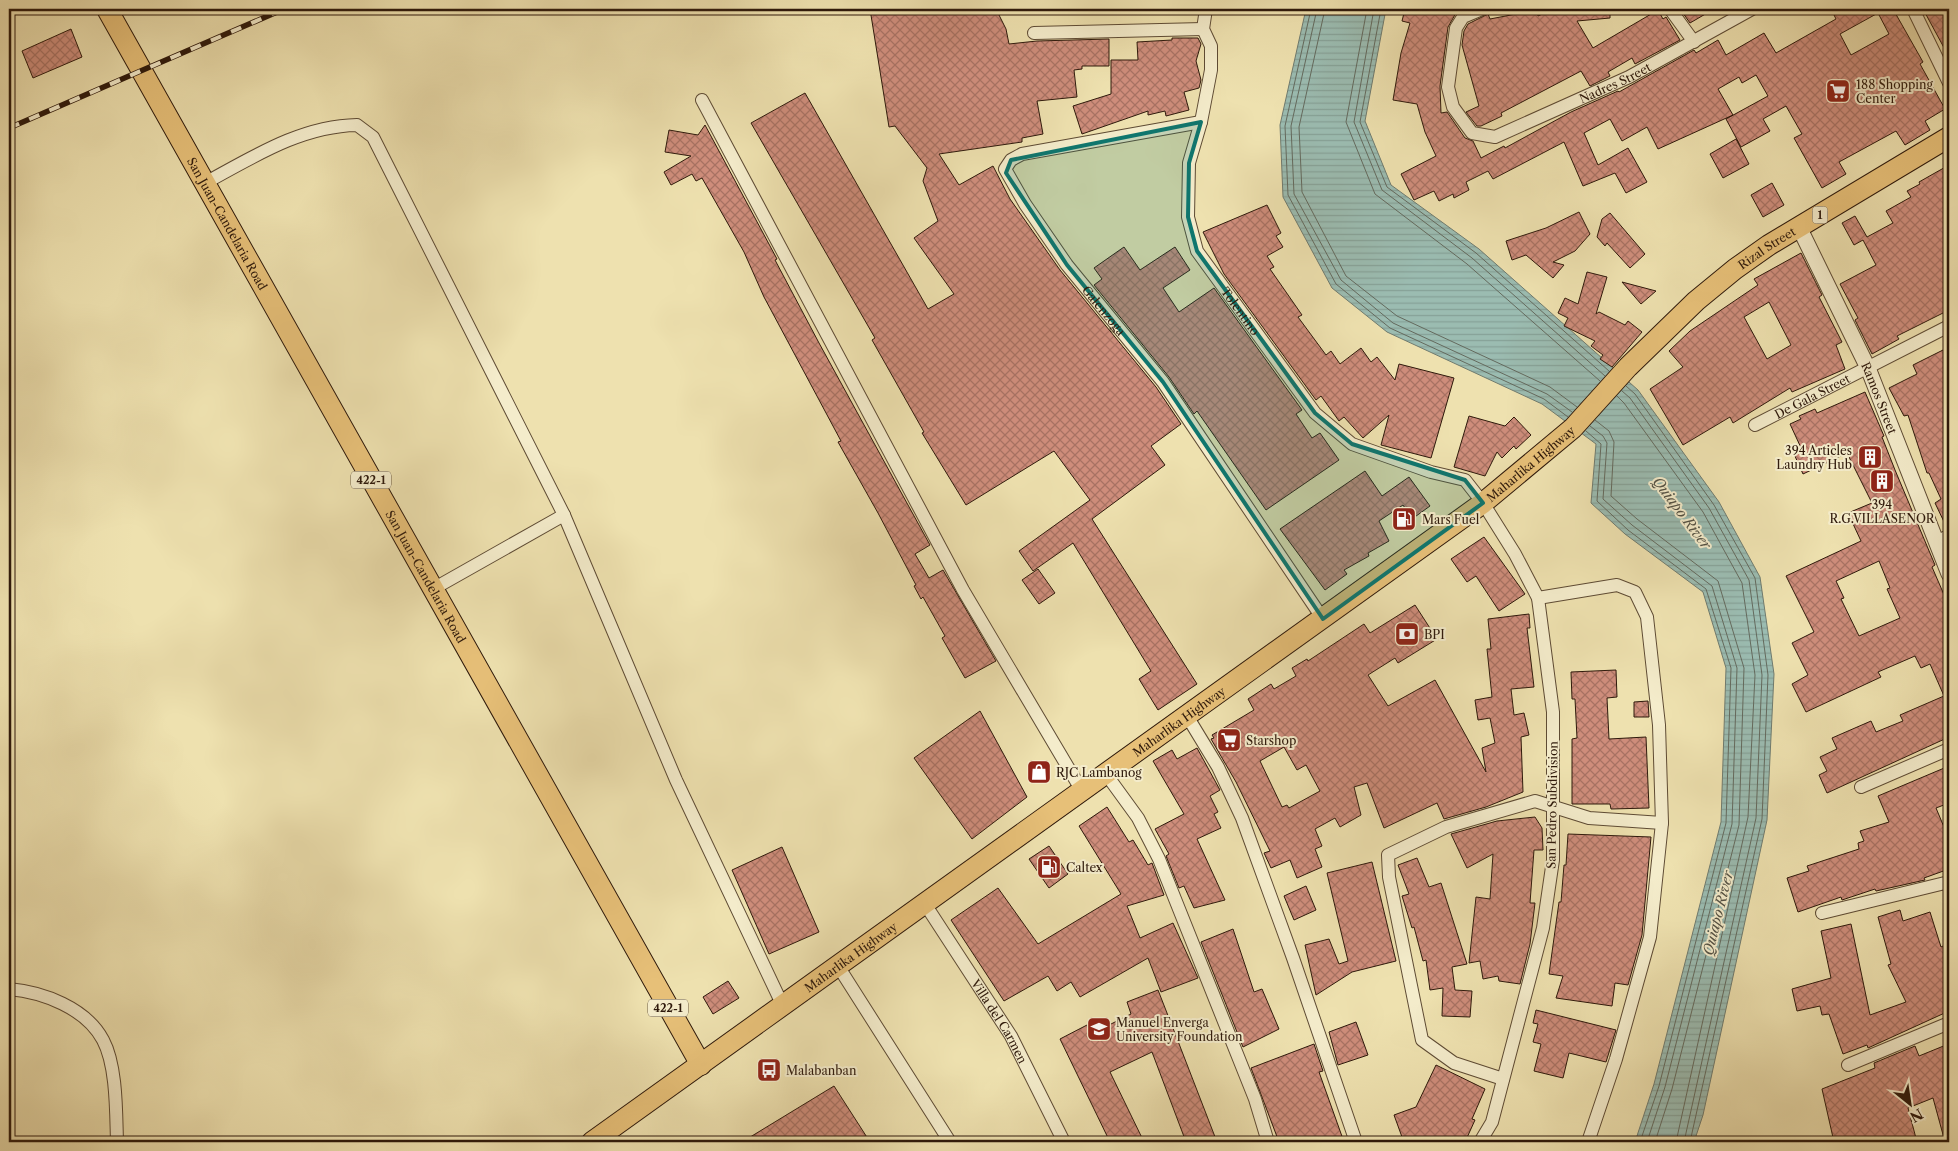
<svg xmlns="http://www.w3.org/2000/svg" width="1958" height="1151" viewBox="0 0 1958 1151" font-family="'Libre Caslon Text',serif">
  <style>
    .water { fill: url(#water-rules); stroke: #6f7b6f }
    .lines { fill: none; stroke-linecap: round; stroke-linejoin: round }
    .shore { stroke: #646a5e; stroke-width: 1 }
    .building { fill: url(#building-cross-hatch); stroke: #2e190b; fill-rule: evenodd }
    .minor-casing { stroke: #5e4b34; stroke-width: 14 }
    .tertiary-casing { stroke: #5e4b34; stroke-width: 17 }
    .primary-casing { stroke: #2e190b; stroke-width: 22 }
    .minor { stroke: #f4eccb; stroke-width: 12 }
    .tertiary { stroke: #f4eccb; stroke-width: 15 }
    .primary { stroke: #e7c078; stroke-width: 20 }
    .rail-casing { stroke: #2e190b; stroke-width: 5.5 }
    .rail { stroke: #f4eccb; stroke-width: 4; stroke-dasharray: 11; stroke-linecap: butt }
    .marked { fill: #0f766e; fill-opacity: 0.2; stroke: #0f766e; stroke-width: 4; stroke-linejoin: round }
    .labels { text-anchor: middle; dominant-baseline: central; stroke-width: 4; stroke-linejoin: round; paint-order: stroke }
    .shield { fill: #f4eccb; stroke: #695845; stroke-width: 1 }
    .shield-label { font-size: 11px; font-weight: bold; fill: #2e190b }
    .street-label { font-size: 12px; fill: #2e190b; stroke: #f4eccb }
    .poi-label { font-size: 12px; fill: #2e190b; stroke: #f4eccb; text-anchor: start }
    .water-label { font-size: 14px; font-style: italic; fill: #545245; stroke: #f4eccb }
  </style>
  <defs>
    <pattern id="water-rules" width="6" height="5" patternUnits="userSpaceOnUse" patternTransform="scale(1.25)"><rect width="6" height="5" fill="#9bbcb1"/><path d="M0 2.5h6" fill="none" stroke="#86a197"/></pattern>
    <pattern id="building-cross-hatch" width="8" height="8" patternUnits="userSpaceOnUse" patternTransform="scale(1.25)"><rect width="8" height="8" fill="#ce8d7b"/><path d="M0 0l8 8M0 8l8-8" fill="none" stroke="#a87263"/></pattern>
  </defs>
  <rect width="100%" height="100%" fill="#eee1af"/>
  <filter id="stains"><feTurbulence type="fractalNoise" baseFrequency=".004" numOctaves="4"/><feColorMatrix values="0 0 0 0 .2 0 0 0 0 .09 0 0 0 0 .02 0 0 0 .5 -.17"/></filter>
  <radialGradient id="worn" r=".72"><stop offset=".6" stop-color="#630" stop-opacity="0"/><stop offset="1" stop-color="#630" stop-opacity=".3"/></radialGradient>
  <path class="water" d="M1306,9H1386L1365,121L1391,185L1479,249L1638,390L1719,502L1760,577L1774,674L1767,820L1703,1115L1694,1142H1635L1654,1084L1721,822L1726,668L1703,592L1625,534L1591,503L1596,444L1542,404L1387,332L1332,288L1283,197L1280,125Z"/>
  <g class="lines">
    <path class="shore" d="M1311,9L1285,126L1288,195L1336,284L1390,328L1544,399L1568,417
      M1317,9L1291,126L1294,194L1341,280L1393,323L1547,394L1572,412
      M1325,9L1299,127L1302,192L1346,276L1397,316L1550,387L1577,407
      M1367,9L1346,122L1375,194L1467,264L1600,381
      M1374,9L1354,122L1382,190L1472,258L1605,376
      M1381,9L1360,122L1387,187L1476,253L1609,371
      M1626,386L1635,394L1714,505L1755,578L1768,675L1762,819L1690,1142
      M1622,391L1630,398L1709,508L1749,580L1762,675L1756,818L1684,1142
      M1617,396L1624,403L1703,512L1742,583L1755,675L1748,817L1676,1142
      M1595,420L1609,431L1614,442L1611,496L1637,519L1718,581L1744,668L1739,825L1672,1089L1655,1142
      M1590,426L1603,436L1607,443L1603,499L1632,525L1712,586L1737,668L1732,824L1665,1087L1647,1142
      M1586,431L1601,444L1597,501L1628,530L1706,589L1731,668L1726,823L1659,1086L1640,1142"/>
  </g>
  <path class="building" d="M870,9H996L1006,29L1009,44L1037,41L1109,39V66H1082V69L1074,70L1077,97L1037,101L1043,134L1022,138V142L939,154L959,185L993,166L1010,199L1060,270L1156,387L1181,424L1151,446L1165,465L1092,519L1197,684L1158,710L1139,679L1151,671L1073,543L1033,571L1019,551L1090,500L1054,451L966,505L922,433L924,432L872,340L875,338L751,123L805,93L928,309L954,294L914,238L938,221L923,181L927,168L895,126L889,127Z
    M1405,9H1462L1456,13L1448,27L1440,86L1441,113L1447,112L1465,138L1473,141L1481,158L1504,146L1505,148L1571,112L1618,91L1619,92L1694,50L1696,53L1718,40L1726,55L1764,33L1776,53L1836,19L1831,9H1893L1923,62L1920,64L1945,109L1925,121L1930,130L1905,145L1896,131L1839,162L1846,174L1822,188L1794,138L1802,134L1786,106L1763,119L1770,131L1741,147L1726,119L1768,96L1756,75L1742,83L1739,77L1718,89L1733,115L1658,149L1647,127L1622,141L1610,119L1584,133L1598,165L1628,148L1647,182L1626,193L1615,173L1583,186L1564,142L1493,179L1488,171L1466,182L1469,190L1454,198L1453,194L1439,201L1434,191L1414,200L1401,174L1436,156L1425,132L1417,104L1393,100L1401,53L1410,23L1402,21ZM1878,13L1889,34L1851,55L1840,34Z
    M1553,9H1610V18L1577,21L1593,48L1658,10L1663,19L1666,17L1680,40L1635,64L1632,58L1608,72L1610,76L1590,86L1581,71L1501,113L1502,116L1481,126H1477L1466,112L1479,106L1462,45L1464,31L1468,24L1488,14L1490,19L1537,10L1538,16Z
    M1680,9H1714L1690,23Z
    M1923,9H1949V57Z
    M71,29L82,57L33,78L22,51Z
    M1172,38H1198L1201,44L1196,61L1201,80L1199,88L1184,92L1189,110L1166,116L1165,111L1148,115V111L1082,134L1073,106L1111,94V60H1138L1137,42L1172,40Z
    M705,125L777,259L775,260L819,343L930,545L915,554L929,578L943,570L996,661L965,678L942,638L945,636L923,597L921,599L914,586L916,585L878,513L838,442L841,441L764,297L744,252L702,178L696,181L692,174L671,185L664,172L691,156L665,152L669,130L698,135Z
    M1736,139L1749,164L1723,178L1710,154Z
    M1949,165V310L1897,336L1899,339L1872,354L1855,320L1858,318L1840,284L1876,265L1863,240L1854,245L1842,223L1855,216L1867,237L1893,223L1886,211L1911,197L1907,191L1920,184L1919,182Z
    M1772,183L1784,205L1763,217L1751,195Z
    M1267,205L1281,233L1276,236L1283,247L1267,256L1274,267L1270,269L1302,315L1298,317L1326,355L1331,351L1340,364L1361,348L1371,362L1377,357L1395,380L1399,364L1454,378L1431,458L1381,445L1389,415L1363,438L1344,417L1339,421L1321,396L1316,400L1224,274L1203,232Z
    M1579,212L1590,234L1575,251L1553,262L1564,265L1553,278L1526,255L1512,260L1506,241L1546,228Z
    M1610,213L1645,254L1630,268L1607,243L1605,246L1597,237L1602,219Z
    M1124,247L1140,270L1175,247L1190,270L1163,288L1179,312L1214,288L1302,410L1296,414L1312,438L1320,433L1339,460L1266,510L1197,411L1194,414L1169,377L1094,285L1102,279L1094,268Z
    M1801,253L1822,295L1819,297L1842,342L1836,345L1845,369L1792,392L1790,388L1733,423L1730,417L1683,445L1650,389L1683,367L1669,351L1690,331L1758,285L1754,279ZM1769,302L1791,345L1767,359L1744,317Z
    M1587,272L1607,277L1596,314L1599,312L1625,325L1628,321L1642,332L1612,367L1600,359L1603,355L1591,346L1595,341L1564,326L1568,318L1558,313L1565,298L1578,304Z
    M1622,282L1656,291L1641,304Z
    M1949,347V528H1947L1935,503L1941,499L1929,473H1927L1908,415L1904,416L1889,388L1917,374L1913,365Z
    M1865,392L1884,436L1882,437L1895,470L1935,565L1932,567L1945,597L1949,595V737L1827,793L1819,775L1827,771L1820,757L1837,749L1832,738L1871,721L1876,732L1903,721L1900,715L1944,696L1930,664L1921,668L1915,656L1878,672L1881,677L1806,712L1792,684L1808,675L1792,643L1814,632L1786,576L1861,541L1848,513L1872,503L1847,453L1803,474L1794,454L1802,450L1790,424L1801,419L1799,416L1815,409L1817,413ZM1879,561L1890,588L1887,589L1900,618L1859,636L1841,599L1844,598L1836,581Z
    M1469,416L1505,426L1514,417L1531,435L1516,449L1514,446L1502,458L1497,452L1485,476L1454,467Z
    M1365,471L1382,496L1409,477L1430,506L1412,519L1403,505L1379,521L1389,541L1368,553L1369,556L1344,570L1347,574L1325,590L1280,529Z
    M1484,537L1525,594L1499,611L1476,576L1467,582L1451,559Z
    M1038,569L1055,593L1039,604L1022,580Z
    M1415,605L1437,639L1398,663L1395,658L1368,675L1388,706L1435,680L1486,772L1482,748L1495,743L1490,718L1478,720L1475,700L1492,697L1487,649H1491L1488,619L1529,614L1530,628H1527L1534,687L1511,689L1514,715L1524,713L1529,735L1521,737L1523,792L1486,807L1444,819L1437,803L1384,828L1367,783L1354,787L1361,815L1340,827L1335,818L1315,829L1322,846L1315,849L1322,867L1297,878L1290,860L1271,868L1264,853L1270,851L1236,782L1211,739L1214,738L1212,735L1254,710L1248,699L1271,684L1274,689L1296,676L1292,668L1307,659L1308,661L1364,624L1370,633ZM1284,747L1297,770L1306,765L1320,791L1289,808L1287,805L1282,807L1260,761Z
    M1616,670L1617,697L1607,698L1609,739L1646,737L1649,808L1611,809L1610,804H1572V739L1577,738L1575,699H1572L1571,672Z
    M1648,701L1649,717H1634V702Z
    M980,711L1027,797L972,839L914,758Z
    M1197,748L1220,790L1210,796L1218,812L1214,814L1221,828L1197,839L1225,900L1194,908L1184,886L1179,888L1166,856L1169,854L1155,829L1184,814L1153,761L1172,750L1177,759Z
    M1949,766V803L1936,808L1949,839V869L1924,878L1925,880L1876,891L1875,889L1842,900L1841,897L1798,912L1787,878L1809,871L1807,866L1859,849L1858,843L1864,841L1860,831L1889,822L1878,796Z
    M1107,807L1129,842L1133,840L1148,865L1152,863L1164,895L1127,906L1140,938L1173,923L1198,978L1161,992L1148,958L1080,997L1071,982L1057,991L1048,976L1004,1001L951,920L998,888L1038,944L1121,894L1079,826Z
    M1535,817L1542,828L1543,850H1534L1530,903H1535L1530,944L1520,984L1499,981L1498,976L1483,979L1480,961L1469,963L1476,897L1490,899L1493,854L1467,868L1451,834L1497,821Z
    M1568,834L1651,837L1642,935L1628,985L1615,983L1612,1006L1556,998L1563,976L1549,974L1559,902H1561L1564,865H1566Z
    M1049,846L1068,874L1049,888L1029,859Z
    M782,847L819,932L769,954L732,870Z
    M1417,858L1429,887L1441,883L1467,964L1452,967L1455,990L1472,991L1470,1017L1442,1016L1443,988L1430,990L1426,960L1423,961L1414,927L1412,928L1402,896L1409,894L1398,865Z
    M1372,862L1396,961L1352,972L1316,995L1305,945L1329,939L1339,964L1348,961L1327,873Z
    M1306,886L1316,910L1294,920L1284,896Z
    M1900,910L1903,921L1930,912L1941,947L1949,943V1011L1868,1048L1867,1045L1843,1054L1829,1014L1822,1015L1820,1006L1797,1011L1792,989L1831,978L1821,931L1851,924L1870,1015L1906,1002L1888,965L1891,964L1878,917Z
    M1233,929L1254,992L1262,989L1279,1029L1243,1047L1201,942Z
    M728,981L739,998L713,1014L703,997Z
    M1158,990L1176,1036L1217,1142H1186L1152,1052L1110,1072L1144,1142H1110L1060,1039L1087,1025L1091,1034L1131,1014L1127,1002Z
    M1536,1010L1616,1030L1606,1062L1569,1053L1563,1078L1534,1071L1541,1044L1533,1042L1538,1024L1533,1023Z
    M1356,1022L1368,1055L1338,1065L1329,1032Z
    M1314,1044L1323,1071L1319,1072L1344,1142H1279L1251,1068Z
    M1946,1045L1949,1053V1142H1945L1933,1098L1908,1108L1917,1142H1834L1822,1089L1875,1068L1874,1063L1915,1046L1919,1056Z
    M1436,1065L1485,1089L1472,1119L1475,1120L1465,1142H1444L1435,1138L1433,1142H1413L1402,1137L1394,1115L1416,1107Z
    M834,1086L870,1142H742Z"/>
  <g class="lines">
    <defs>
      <g id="minor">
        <path id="s1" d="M1206,9L1203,29L1211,46V70L1201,122L1189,163L1188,217L1197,251L1315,413L1352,444L1431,472L1465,480L1483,503L1515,554L1538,598L1553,712V860L1543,928L1492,1122L1480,1142"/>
        <path id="s2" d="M1482,9L1463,17L1456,28L1448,87L1453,107L1472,133L1495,137L1629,77L1752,9"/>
        <path d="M1670,9L1694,42"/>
        <path d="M1913,9L1949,83"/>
        <path d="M1034,33L1203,29"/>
        <path d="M702,100L963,590L1082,791"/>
        <path id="s3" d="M1201,122L1022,154L1011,160L1005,169L1025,204L1067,265L1163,382L1323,619"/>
        <path d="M205,183C253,157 301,126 357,125L373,137L564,515L676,780L783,1006"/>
        <path id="s4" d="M1755,425L1949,326"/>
        <path d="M1937,541L1949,536"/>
        <path d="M433,589L564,515"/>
        <path d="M1538,598L1617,585L1635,592L1647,617L1659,725L1662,823L1650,937L1616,1059L1588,1142"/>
        <path d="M1187,716L1218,767L1242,818L1293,958L1356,1142"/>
        <path d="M1106,774L1138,818L1159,859L1255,1099L1268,1142"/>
        <path d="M1861,787L1949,749"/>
        <path id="s5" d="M925,904L1011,1036L1064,1142"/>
        <path d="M1822,913L1949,882"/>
        <path d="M838,966L950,1142"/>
        <path d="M9,989C43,992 86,1008 103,1040C117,1066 116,1113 117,1142"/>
        <path d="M1848,1065L1949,1023"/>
        <path d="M1503,1079L1454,1063L1422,1040L1389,877L1388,855L1446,827L1535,801L1589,818L1662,823"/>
      </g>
      <g id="tertiary">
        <path id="s6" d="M1799,227L1868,368L1949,574"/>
      </g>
      <g id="primary">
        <path id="s7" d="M107,9L701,1065"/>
        <path id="s8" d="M592,1142L1483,503L1573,428L1628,367L1696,301L1735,269L1769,245L1949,137"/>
      </g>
    </defs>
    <use href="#minor" class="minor-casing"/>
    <use href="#tertiary" class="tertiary-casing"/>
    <use href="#primary" class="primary-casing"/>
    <use href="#minor" class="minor"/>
    <use href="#tertiary" class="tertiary"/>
    <use href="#primary" class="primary"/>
    <defs>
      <path id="rail" d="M9,128L284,9"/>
    </defs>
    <use href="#rail" class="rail-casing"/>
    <use href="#rail" class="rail"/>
  </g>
  <path class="marked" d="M1201,122L1189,163L1188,217L1197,251L1315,413L1352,444L1465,480L1483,503L1323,619L1163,382L1067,265L1006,173L1011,160Z"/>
  <defs>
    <symbol id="supermarket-square" viewBox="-11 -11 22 22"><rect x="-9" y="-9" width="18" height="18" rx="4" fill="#8f2418" stroke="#f4eccb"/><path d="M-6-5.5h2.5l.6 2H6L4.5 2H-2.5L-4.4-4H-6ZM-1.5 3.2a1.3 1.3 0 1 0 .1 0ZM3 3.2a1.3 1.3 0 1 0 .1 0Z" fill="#fff"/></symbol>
    <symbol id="building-square" viewBox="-11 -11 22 22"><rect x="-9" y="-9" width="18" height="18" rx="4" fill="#8f2418" stroke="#f4eccb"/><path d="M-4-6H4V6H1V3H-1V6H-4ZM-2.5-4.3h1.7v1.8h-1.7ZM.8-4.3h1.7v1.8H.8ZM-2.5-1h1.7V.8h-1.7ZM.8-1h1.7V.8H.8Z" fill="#fff"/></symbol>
    <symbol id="fuel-square" viewBox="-11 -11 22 22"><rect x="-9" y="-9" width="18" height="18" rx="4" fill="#8f2418" stroke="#f4eccb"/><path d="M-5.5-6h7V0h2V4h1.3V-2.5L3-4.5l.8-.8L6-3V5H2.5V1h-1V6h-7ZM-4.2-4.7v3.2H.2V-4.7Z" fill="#fff"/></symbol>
    <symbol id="bank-square" viewBox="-11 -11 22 22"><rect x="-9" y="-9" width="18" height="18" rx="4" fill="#8f2418" stroke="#f4eccb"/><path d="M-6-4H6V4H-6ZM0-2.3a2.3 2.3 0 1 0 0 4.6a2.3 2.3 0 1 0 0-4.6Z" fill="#fff"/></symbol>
    <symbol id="shop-square" viewBox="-11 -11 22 22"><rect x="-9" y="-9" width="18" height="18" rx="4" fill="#8f2418" stroke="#f4eccb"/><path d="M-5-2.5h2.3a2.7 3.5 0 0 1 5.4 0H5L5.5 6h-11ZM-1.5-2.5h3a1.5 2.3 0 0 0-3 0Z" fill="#fff"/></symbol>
    <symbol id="university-square" viewBox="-11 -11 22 22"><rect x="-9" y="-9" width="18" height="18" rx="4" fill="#8f2418" stroke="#f4eccb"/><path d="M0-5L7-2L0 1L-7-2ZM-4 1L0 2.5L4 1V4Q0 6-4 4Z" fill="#fff"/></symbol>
    <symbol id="bus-square" viewBox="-11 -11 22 22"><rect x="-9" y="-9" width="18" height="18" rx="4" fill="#8f2418" stroke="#f4eccb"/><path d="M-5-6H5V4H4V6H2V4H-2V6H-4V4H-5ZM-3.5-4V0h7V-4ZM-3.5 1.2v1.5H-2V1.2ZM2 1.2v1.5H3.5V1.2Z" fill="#fff"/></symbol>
  </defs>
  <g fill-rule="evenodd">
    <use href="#supermarket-square" x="1824" y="77" width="28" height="28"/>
    <use href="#building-square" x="1856" y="443" width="28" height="28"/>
    <use href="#building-square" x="1868" y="467" width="28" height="28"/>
    <use href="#fuel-square" x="1390" y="505" width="28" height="28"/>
    <use href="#bank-square" x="1393" y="620" width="28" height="28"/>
    <use href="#supermarket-square" x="1215" y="726" width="28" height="28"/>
    <use href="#shop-square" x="1025" y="758" width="28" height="28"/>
    <use href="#fuel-square" x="1035" y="853" width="28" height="28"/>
    <use href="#university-square" x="1085" y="1015" width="28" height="28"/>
    <use href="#bus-square" x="755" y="1056" width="28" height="28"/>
  </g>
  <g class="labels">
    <g class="shield">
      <rect x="1812.5" y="206.5" width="15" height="17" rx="4"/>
      <rect x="351" y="471.5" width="40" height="17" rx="4"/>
      <rect x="648" y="999.5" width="40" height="17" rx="4"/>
    </g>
    <g class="shield-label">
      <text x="1820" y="215">1</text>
      <text x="371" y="480">422-1</text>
      <text x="668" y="1008">422-1</text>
    </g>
    <g class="street-label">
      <text stroke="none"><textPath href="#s2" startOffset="301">Nadres Street</textPath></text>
      <text stroke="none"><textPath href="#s7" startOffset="246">San Juan-Candelaria Road</textPath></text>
      <text stroke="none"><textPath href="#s8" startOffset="1479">Rizal Street</textPath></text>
      <text stroke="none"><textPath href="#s3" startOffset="378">Galenzoga</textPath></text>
      <text stroke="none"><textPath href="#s1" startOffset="322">Tolentino</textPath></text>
      <text stroke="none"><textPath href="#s4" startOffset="64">De Gala Street</textPath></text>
      <text stroke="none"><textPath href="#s6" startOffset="189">Ramos Street</textPath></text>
      <text stroke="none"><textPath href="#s8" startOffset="1158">Maharlika Highway</textPath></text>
      <text stroke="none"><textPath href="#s7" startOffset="651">San Juan-Candelaria Road</textPath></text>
      <text stroke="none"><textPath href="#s8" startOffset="722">Maharlika Highway</textPath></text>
      <text transform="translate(1552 805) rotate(-89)">San Pedro Subdivision</text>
      <text stroke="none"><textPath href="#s8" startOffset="318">Maharlika Highway</textPath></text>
      <text stroke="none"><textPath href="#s5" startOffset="139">Villa del Carmen</textPath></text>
    </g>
    <g class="poi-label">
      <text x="1856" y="84">188 Shopping<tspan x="1856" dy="14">Center</tspan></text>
      <text x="1852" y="450" text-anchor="end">394 Articles<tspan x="1852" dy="14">Laundry Hub</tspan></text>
      <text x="1882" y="504" text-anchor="middle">394<tspan x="1882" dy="14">R.G.VILLASENOR</tspan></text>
      <text x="1422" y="519">Mars Fuel</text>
      <text x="1424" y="634">BPI</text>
      <text x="1246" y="740">Starshop</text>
      <text x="1056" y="772">RJC Lambanog</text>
      <text x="1066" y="867">Caltex</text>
      <text x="1116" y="1022">Manuel Enverga<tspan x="1116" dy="14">University Foundation</tspan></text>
      <text x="786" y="1070">Malabanban</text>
    </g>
    <g class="water-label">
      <text transform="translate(1682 513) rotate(53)">Quiapo River</text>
      <text transform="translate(1718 913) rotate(-76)">Quiapo River</text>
    </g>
  </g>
  <rect width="1958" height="1151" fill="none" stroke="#eee1af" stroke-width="30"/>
  <rect x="10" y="10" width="1938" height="1131" fill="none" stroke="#2e190b" stroke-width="2.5"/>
  <rect x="15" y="15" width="1928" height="1121" fill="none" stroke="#2e190b"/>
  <g transform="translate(1910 1104) rotate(150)" stroke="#f4eccb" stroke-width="4" paint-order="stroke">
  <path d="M0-4L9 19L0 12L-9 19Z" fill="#2e190b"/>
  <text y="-8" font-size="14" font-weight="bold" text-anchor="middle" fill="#2e190b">N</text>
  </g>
  <rect width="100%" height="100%" filter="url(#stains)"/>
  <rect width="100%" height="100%" fill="url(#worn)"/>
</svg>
